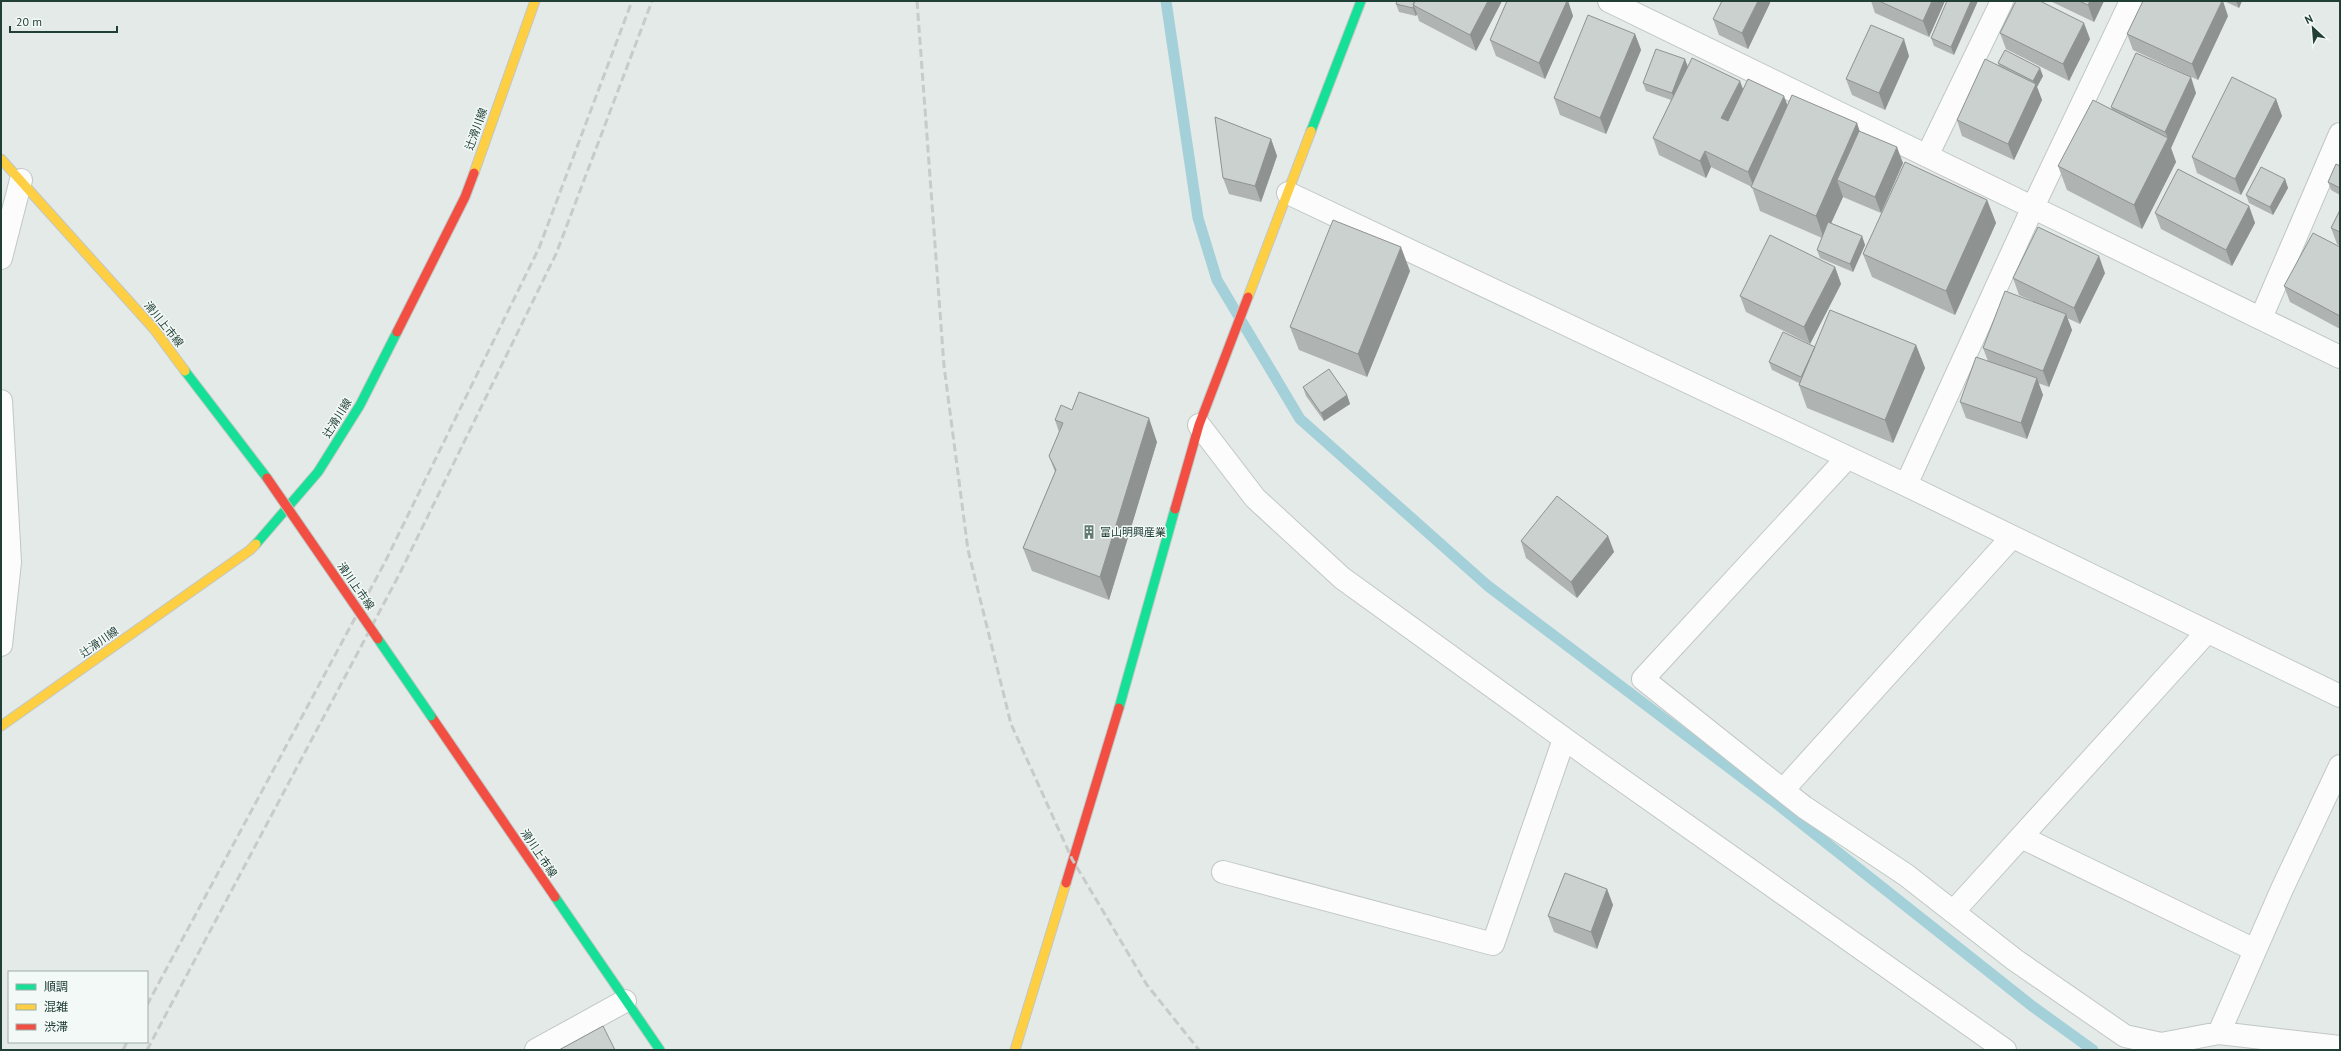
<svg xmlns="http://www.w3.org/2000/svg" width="2341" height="1051" viewBox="0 0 2341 1051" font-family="'PT Sans','Noto Sans JP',sans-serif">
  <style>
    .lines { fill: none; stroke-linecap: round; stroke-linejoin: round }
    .stream { stroke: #a4d0d9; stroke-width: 11 }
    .street-casing { stroke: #c1c7c4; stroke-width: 24 }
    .fast-casing { stroke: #c0c7c5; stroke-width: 11 }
    .slow-casing { stroke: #c0c7c5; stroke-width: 11 }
    .jam-casing { stroke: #c0c7c5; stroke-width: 11 }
    .street { stroke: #fbfcfb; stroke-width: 22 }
    .fast { stroke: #16e098; stroke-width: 9 }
    .slow { stroke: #ffcf43; stroke-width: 9 }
    .jam { stroke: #f24e42; stroke-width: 9 }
    .rail { stroke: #c7cbca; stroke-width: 3; stroke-dasharray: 8 4; stroke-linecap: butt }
    .fast-bridge-casing { stroke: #bcc6c3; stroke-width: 11; stroke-linecap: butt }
    .jam-bridge-casing { stroke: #bcc6c3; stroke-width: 11; stroke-linecap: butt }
    .fast-bridge { stroke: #16e098; stroke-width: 9 }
    .jam-bridge { stroke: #f24e42; stroke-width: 9 }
    .wall { fill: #afb4b2 }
    .shaded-wall { fill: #8e9291 }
    .building { fill: #cbd1cf; stroke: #8e9291 }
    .labels { text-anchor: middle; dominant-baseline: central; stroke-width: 3; stroke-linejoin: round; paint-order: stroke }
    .street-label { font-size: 11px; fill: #213e37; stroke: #f2f9f6 }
    .poi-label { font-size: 11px; fill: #213e37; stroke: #f2f9f6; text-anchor: start }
  </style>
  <rect width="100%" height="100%" fill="#e4eae7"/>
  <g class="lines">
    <path class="stream" d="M1166,1L1198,218L1217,280L1300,419L1488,586L1772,800L2032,1006L2093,1050"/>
    <defs>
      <path id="street" d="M1609,1L2340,357
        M1927,156L2002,1
        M1288,193L1906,485L2340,696
        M1,258L21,180
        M2261,318L2340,134
        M1,401L10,562L1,645
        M1199,425L1255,498L1342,578L1591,758L2005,1050
        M1847,458L1643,679L1804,807L1906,875L2015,960L2125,1036L2161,1044L2219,1033L2282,889L2340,766
        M1906,485L2033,207L2131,1
        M1783,790L2012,537
        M2021,837L2255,950
        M1223,872L1493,944L1564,739
        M1953,912L2207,632
        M2219,1033L2340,1047
        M536,1050L625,1001"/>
      <path id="fast" d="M1311,131L1361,1
        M185,371L267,478
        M256,544L318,472L360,405L397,332
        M1119,708L1175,509
        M555,897L660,1050"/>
      <path id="slow" d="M1,159L154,329L185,371
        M474,173L535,1
        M1248,297L1311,131
        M1,726L250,550L256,544
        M1015,1050L1066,883"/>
      <path id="jam" d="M397,332L465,197L474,173
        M1175,509L1199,425L1248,297
        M431,716L555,897
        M1066,883L1119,708"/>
    </defs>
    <use href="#street" class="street-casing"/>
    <use href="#fast" class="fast-casing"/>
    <use href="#slow" class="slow-casing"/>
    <use href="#jam" class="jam-casing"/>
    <use href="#street" class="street"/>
    <use href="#fast" class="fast"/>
    <use href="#slow" class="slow"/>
    <use href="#jam" class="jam"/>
    <path class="rail" d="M917,1L944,366L968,550L1011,724L1072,859L1147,985L1199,1050
      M147,1005L384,564L539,248L632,1
      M123,1050L127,1042
      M147,1050L400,573L556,254L652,1"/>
    <defs>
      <path id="fast-bridge" d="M378,639L431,716"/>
      <path id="jam-bridge" d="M267,478L378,639"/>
    </defs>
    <use href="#fast-bridge" class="fast-bridge-casing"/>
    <use href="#jam-bridge" class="jam-bridge-casing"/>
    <use href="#fast-bridge" class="fast-bridge"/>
    <use href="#jam-bridge" class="jam-bridge"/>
  </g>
  <path class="wall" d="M1502,1L1476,51L1419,21L1417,14L1416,16L1399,12L1396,4Z
    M1507,1H1568L1573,16L1545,79L1496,56L1490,40Z
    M1871,1H1945L1929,37L1875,13Z
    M1947,1L1954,55L1934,46L1931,38Z
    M2050,1H2104L2094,22Z
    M2224,1H2242L2239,8Z
    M1770,3L1748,49L1719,35L1713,19Z
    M2228,16L2198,80L2133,50L2127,34Z
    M2000,33L2090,39L2069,81L2006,49Z
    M1635,34L1641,50L1606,134L1560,115L1554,98Z
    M1909,56L1885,110L1852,95L1846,79Z
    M1998,63L2043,76L2037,87L2042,100L2014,160L1962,136L1957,120L1999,66Z
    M1688,67L1743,90L1788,105L1857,123L1859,131L1903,163L1881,213L1843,197L1831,223L1862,236L1865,245L1853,272L1820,258L1817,250L1822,238L1760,211L1752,187L1711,167L1706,178L1659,155L1653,138L1671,100L1646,91L1643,83Z
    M2196,93L2171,148L2176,162L2142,229L2067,190L2058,166L2112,110L2111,107Z
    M2276,99L2282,116L2241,195L2197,173L2192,157Z
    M1271,139L1277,156L1261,202L1229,194L1223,178Z
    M2340,166V195L2331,190L2328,182Z
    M2285,179L2288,188L2273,215L2249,203L2246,195Z
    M1987,200L1996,223L1955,315L1872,277L1863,254Z
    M2249,206L2255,223L2232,266L2161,229L2155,213Z
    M2340,210V246L2337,244L2331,228Z
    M2340,247V329L2290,302L2284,286Z
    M1835,267L1841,284L1810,344L1746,312L1740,296Z
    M1410,271L1367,377L1299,350L1290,327Z
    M2105,273L2080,324L2067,318L2072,330L2049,387L2038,383L2043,395L2027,439L1966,418L1960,402L1988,361L1983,348L2033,301L2019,295L2013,278Z
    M1916,345L1925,368L1893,443L1807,408L1799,385V383L1772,370L1769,362L1815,347Z
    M1303,387L1347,395L1350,404L1324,421L1306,396Z
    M1072,410L1157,442L1109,600L1032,571L1023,548L1055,472L1049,456L1059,432L1055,420Z
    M1608,536L1614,552L1577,598L1526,558L1521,541Z
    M1607,889L1613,905L1597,949L1554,932L1548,916Z"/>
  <path class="shaded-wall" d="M1488,1H1502L1476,51L1470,35Z
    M1567,1H1568L1573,16L1545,79L1539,63Z
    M1758,1H1770V3L1748,49L1742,33Z
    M1932,1H1945L1929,37L1923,21Z
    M1971,1H1978L1954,55L1951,47Z
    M2090,1H2104L2094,22L2088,5Z
    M2222,1H2223L2228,16L2198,80L2192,64Z
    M2236,1H2242L2239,8Z
    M1414,6L1417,14L1416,16L1413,8Z
    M2084,23L2090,39L2069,81L2063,64Z
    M1635,34L1641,50L1606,134L1600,118Z
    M1904,39L1909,56L1885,110L1879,93Z
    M1685,59L1688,67L1675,102L1672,93Z
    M2040,68L2043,76L2037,87L2042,100L2014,160L2008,144L2035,86L2033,81Z
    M2191,77L2196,93L2171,148L2176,162L2142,229L2134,205L2168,138L2165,132Z
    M1740,81L1746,97L1727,134L1721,118Z
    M1784,96L1790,112L1754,188L1748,172Z
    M2276,99L2282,116L2241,195L2235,179Z
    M1857,123L1865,147L1837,180L1843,197L1824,239L1816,216Z
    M1271,139L1277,156L1261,202L1255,186Z
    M1897,147L1903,163L1881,213L1875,197Z
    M1705,151L1711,167L1706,178L1700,161Z
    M2285,179L2288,188L2273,215L2270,207Z
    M1987,200L1996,223L1955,315L1946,291Z
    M2249,206L2255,223L2232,266L2226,250Z
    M1862,236L1865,245L1853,272L1850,264Z
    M1401,247L1410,271L1367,377L1358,354Z
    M2099,256L2105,273L2080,324L2074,308Z
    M1835,267L1841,284L1810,344L1804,327Z
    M2066,314L2072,330L2049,387L2043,371Z
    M1916,345L1925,368L1893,443L1885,420Z
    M2037,378L2043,395L2027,439L2021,423Z
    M1347,395L1350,404L1324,421L1321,413Z
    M1149,418L1157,442L1109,600L1100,577Z
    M1608,536L1614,552L1577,598L1571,582Z
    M1607,889L1613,905L1597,949L1591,932Z"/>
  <path class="building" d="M1397,1H1415L1413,5H1414L1413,8L1396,4Z
    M1415,1H1488L1470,35L1413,5Z
    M1507,1H1567L1539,63L1490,40Z
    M1722,1H1758L1742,33L1713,19Z
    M1879,1H1932L1923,21Z
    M1947,1H1971L1951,47L1931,38Z
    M2016,1H2040L2084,23L2063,64L2000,33Z
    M2079,1H2090L2088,5Z
    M2143,1H2222L2192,64L2127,34Z
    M1588,15L1635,34L1600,118L1554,98Z
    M1871,25L1904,39L1879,93L1846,79Z
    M1656,49L1685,59L1672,93L1643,83Z
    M2005,50L2040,68L2033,81L1998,63Z
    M2136,53L2191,77L2165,132L2111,107Z
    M1692,58L1740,81L1721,118L1728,121L1748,79L1784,96L1748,172L1705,151L1700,161L1653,138Z
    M1985,59L2036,84L2008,144L1957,120Z
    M2232,77L2276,99L2235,179L2192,157Z
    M1792,95L1857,123L1816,216L1751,187Z
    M2093,100L2168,138L2134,205L2058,166Z
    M1215,117L1271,139L1255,186L1223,178Z
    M1859,131L1897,147L1875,197L1837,180Z
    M1905,162L1987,200L1946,291L1863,254Z
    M2336,164L2340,166V188L2328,182Z
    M2261,167L2285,179L2270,207L2246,195Z
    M2178,169L2249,206L2226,250L2155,213Z
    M2340,210V232L2331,228Z
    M1333,220L1401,247L1358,354L1290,327Z
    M1828,222L1862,236L1850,264L1817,250Z
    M2038,227L2099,256L2074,308L2013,278Z
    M2313,233L2340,247V316L2284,286Z
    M1770,235L1835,267L1804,327L1740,296Z
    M2005,291L2066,314L2043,371L1983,348Z
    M1830,310L1916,345L1885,420L1799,385Z
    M1783,332L1815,347L1801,377L1769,362Z
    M1976,357L2037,378L2021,423L1960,402Z
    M1329,369L1347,395L1321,413L1303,387Z
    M1079,392L1149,418L1100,577L1023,548L1056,470L1049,456L1063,423L1055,420L1061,405L1072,410Z
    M1557,496L1608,536L1571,582L1521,541Z
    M1565,873L1607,889L1591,932L1548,916Z
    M603,1026L615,1050H559Z"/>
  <defs>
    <symbol id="building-bare" viewBox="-9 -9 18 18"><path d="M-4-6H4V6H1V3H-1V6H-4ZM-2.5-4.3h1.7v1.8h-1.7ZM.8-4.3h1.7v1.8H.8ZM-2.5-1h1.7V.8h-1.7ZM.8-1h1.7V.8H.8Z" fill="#657a75" stroke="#f2f9f6" stroke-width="2.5" paint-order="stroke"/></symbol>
  </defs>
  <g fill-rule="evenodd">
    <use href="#building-bare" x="1079" y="522" width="20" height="20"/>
  </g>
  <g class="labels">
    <g class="street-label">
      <text transform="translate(476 129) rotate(-70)">辻滑川線</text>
      <text transform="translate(164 324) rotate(51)">滑川上市線</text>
      <text transform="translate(337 418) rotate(-58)">辻滑川線</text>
      <text transform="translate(356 586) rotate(55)">滑川上市線</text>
      <text transform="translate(99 642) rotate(-35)">辻滑川線</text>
      <text transform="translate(539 853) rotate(56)">滑川上市線</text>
    </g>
    <g class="poi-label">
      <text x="1100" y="532">富山明興産業</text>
    </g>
  </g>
  <rect width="2341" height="1051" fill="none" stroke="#213e37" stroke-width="4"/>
  <rect x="8" y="971" width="140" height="72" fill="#f2f9f6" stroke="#9eaeaa"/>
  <rect x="16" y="984" width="20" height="6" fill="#16e098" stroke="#9eaeaa"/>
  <text x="44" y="991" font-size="12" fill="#213e37">順調</text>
  <rect x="16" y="1004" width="20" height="6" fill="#ffcf43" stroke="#9eaeaa"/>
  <text x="44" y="1011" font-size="12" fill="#213e37">混雑</text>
  <rect x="16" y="1024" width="20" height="6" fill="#f24e42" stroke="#9eaeaa"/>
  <text x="44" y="1031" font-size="12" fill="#213e37">渋滞</text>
  <g transform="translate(2313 28) rotate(334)" stroke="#f2f9f6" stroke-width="3" paint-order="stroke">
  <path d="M0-3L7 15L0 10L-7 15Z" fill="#213e37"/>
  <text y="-6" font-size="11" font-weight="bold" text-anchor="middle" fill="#213e37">N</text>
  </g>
  <path d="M10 26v6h107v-6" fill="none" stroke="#213e37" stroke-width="2"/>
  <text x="16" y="26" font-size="12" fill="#213e37" stroke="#f2f9f6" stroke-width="3" paint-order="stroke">20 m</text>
</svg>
